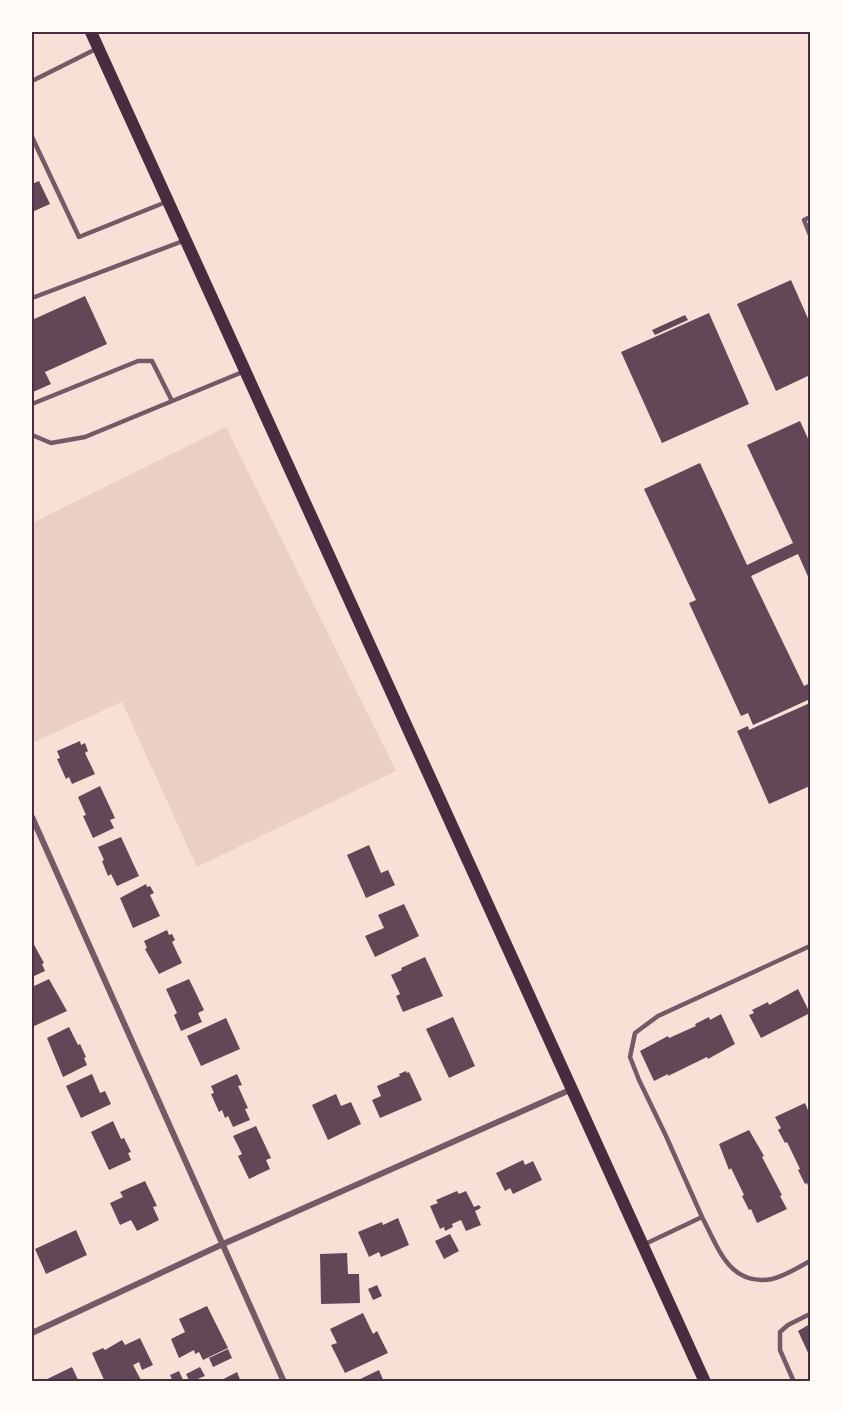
<svg xmlns="http://www.w3.org/2000/svg" width="842" height="1413" viewBox="0 0 842 1413" font-family="Cabin,sans-serif">
  <style>
    .green { fill: #ebcfc5 }
    .building { fill: #644757 }
    .lines { fill: none; stroke-linecap: round; stroke-linejoin: round }
    .service { stroke: #755966; stroke-width: 4.5 }
    .minor { stroke: #755966; stroke-width: 6 }
    .secondary { stroke: #4a2c40; stroke-width: 12 }
    .neatline { fill: none; stroke: #4a2c40; stroke-width: 2 }
  </style>
  <rect width="100%" height="100%" fill="#f7e1d7"/>
  <path class="green" d="M226,427L396,771L197,867L122,702L32,743V523Z"/>
  <path class="building" d="M39,181L50,204L32,212V184Z
    M791,280L810,323V375L776,391L737,304Z
    M85,296L107,344L45,372L51,384L33,392L32,320Z
    M709,313L749,404L662,443L621,352Z
    M685,315L688,320L655,335L652,330Z
    M800,421L810,443V581L798,554L751,576L804,686L810,683V699L753,725L748,713L741,716L689,603L696,600L644,489L700,463L747,565L793,543L747,445Z
    M810,703V786L769,804L737,731L748,726L749,730Z
    M80,741L81,745L85,743L88,751L85,753L95,774L72,784L69,777L66,779L57,759L60,758L57,751Z
    M100,786L115,818L110,820L114,828L93,838L83,816L86,815L78,797Z
    M121,837L139,876L117,886L111,874L108,876L102,861L104,860L98,847Z
    M369,845L381,873L388,870L395,885L366,898L347,855Z
    M146,884L147,887L150,886L154,893L150,895L160,916L133,928L120,898Z
    M404,904L419,936L375,957L365,936L384,928L378,915Z
    M167,930L169,935L172,934L175,940L172,942L182,963L159,974L145,949L147,948L144,941Z
    M32,941L44,963L42,964L45,971L32,977Z
    M425,957L443,996L403,1012L396,996L400,994L391,975L402,970L401,968Z
    M49,979L67,1011L32,1027V987Z
    M189,979L204,1010L198,1013L202,1022L181,1031L174,1015L177,1013L166,989Z
    M798,989L810,1013L761,1038L749,1015L754,1013L752,1010L768,1002L769,1005Z
    M721,1014L735,1044L708,1059L707,1057L668,1076V1074L654,1081L640,1051L668,1036L669,1038L696,1026L695,1024L709,1017L710,1020Z
    M453,1017L475,1066L449,1078L426,1029Z
    M226,1018L240,1049L201,1066L187,1036Z
    M69,1027L78,1045L80,1044L86,1057L84,1058L87,1065L63,1077L47,1038Z
    M406,1071L407,1073L409,1072L422,1100L380,1118L372,1100L381,1096L377,1086L400,1076L399,1074Z
    M92,1074L100,1093L105,1091L111,1104L81,1118L66,1086Z
    M237,1074L242,1085L238,1086L247,1106L248,1108L245,1109L250,1120L233,1127L228,1116L225,1118L222,1110L219,1112L211,1094L214,1093L211,1086Z
    M336,1094L341,1106L351,1102L361,1124L328,1140L312,1105Z
    M805,1103L810,1115V1191L807,1183L805,1184L798,1170L800,1169L787,1142L785,1143L778,1130L781,1128L775,1117Z
    M113,1121L121,1139L124,1138L131,1152L128,1153L131,1160L109,1170L91,1132Z
    M256,1126L271,1158L266,1160L270,1169L249,1179L238,1156L242,1154L233,1136Z
    M749,1130L764,1156L762,1157L782,1195L780,1196L787,1209L757,1223L751,1209L749,1210L742,1196L744,1195L731,1168L729,1170L719,1144Z
    M523,1160L525,1165L533,1161L542,1180L513,1194L510,1188L505,1191L496,1173Z
    M145,1181L157,1206L153,1207L159,1220L137,1231L131,1220L120,1225L110,1203L123,1197L120,1192Z
    M457,1191L459,1194L466,1191L474,1207L479,1205L481,1208L475,1211L481,1225L466,1231L461,1220L452,1224L453,1227L445,1231L444,1227L440,1229L430,1206L438,1203L436,1200Z
    M398,1218L409,1245L381,1257L379,1252L369,1257L358,1232L382,1222L383,1225Z
    M76,1230L87,1255L46,1274L35,1249Z
    M450,1234L459,1251L444,1259L435,1241Z
    M347,1253L348,1274H359L360,1303L321,1304L320,1254Z
    M377,1285L382,1296L373,1300L368,1289Z
    M207,1306L228,1348L203,1360L199,1352L195,1354L194,1350L179,1358L171,1339L185,1332L179,1319Z
    M363,1313L373,1334L377,1331L388,1353L345,1373L331,1345L337,1343L330,1329Z
    M810,1324V1357L798,1331Z
    M140,1338L153,1365L142,1370L139,1362L133,1365L141,1380L138,1382H105L92,1353L103,1348L105,1350L122,1340L125,1345Z
    M228,1349L232,1358L213,1367L209,1358Z
    M72,1367L79,1382H41Z
    M200,1367L205,1376L190,1382L186,1374Z
    M379,1370L384,1382H354Z
    M179,1371L184,1382H173L170,1375Z
    M237,1372L241,1382H218Z"/>
  <g class="lines">
    <path class="service" d="M32,81L96,49
      M32,137L79,237L166,202
      M810,217L804,220L810,235
      M32,298L183,241
      M32,404L138,361H152L172,401
      M32,435L51,443L85,437L245,371
      M702,1217L666,1136L639,1080L630,1057L635,1033L658,1016L810,946
      M643,1245L702,1217C718,1247 729,1287 772,1279C785,1276 799,1267 810,1261
      M794,1382L780,1350V1332L788,1325L810,1314"/>
    <path class="minor" d="M32,817L284,1382
      M32,1333L223,1244L572,1089"/>
    <path class="secondary" d="M91,32L705,1382"/>
  </g>
  <rect width="842" height="1413" fill="none" stroke="#fffaf5" stroke-width="66"/>
  <rect x="33" y="33" width="776" height="1347" class="neatline"/>
</svg>
